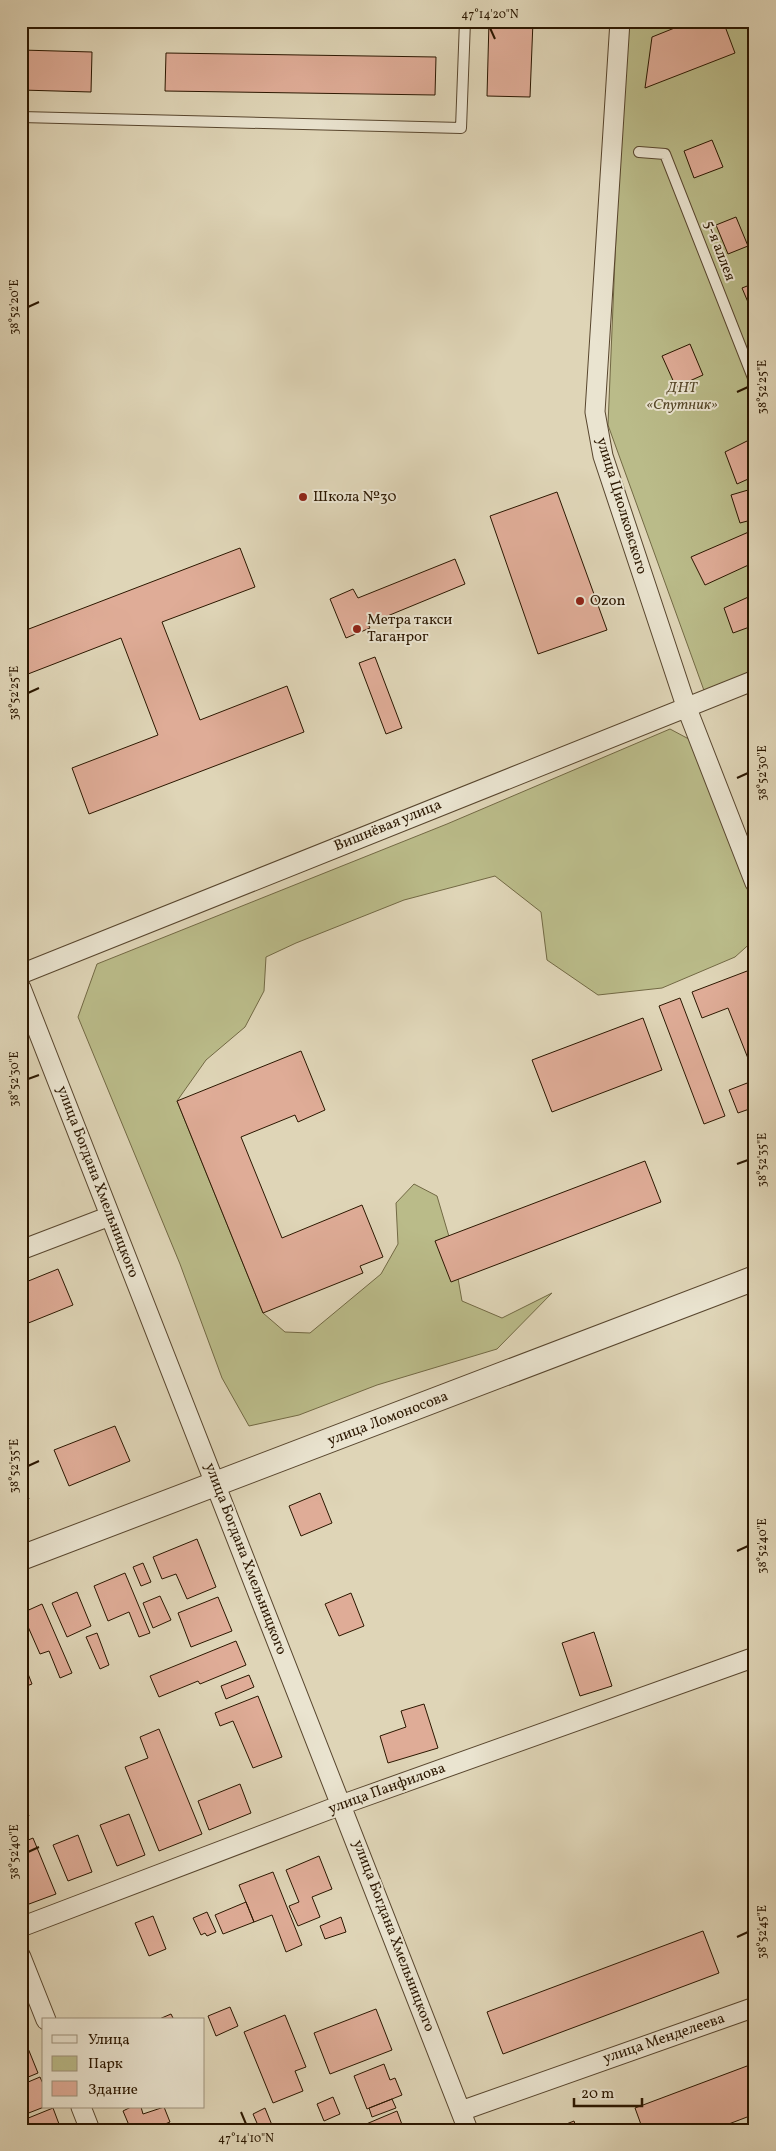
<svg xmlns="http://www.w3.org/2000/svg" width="776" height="2151" viewBox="0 0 776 2151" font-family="Vollkorn,serif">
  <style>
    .green { fill: #babb89; stroke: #726944 }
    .building { fill: #dfac97; stroke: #2b1700 }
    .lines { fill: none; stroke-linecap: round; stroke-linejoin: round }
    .service-casing { stroke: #58462e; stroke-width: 12 }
    .minor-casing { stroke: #58462e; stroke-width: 21 }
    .tertiary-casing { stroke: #58462e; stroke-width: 26 }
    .service { stroke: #eae4d0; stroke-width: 10 }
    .minor { stroke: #eae4d0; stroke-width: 19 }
    .tertiary { stroke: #eae4d0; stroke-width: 24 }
    .ticks { fill: none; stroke: #2b1700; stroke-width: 2 }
    .poi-dot { fill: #8f2418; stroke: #eae4d0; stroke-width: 2 }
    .labels { text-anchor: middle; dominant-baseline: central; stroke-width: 4; stroke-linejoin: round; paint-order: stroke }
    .street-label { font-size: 15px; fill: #2b1700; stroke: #eae4d0 }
    .park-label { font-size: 15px; font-style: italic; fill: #564829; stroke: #eae4d0 }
    .poi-label { font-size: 15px; fill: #2b1700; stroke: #eae4d0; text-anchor: start }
    .neatline { fill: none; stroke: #2b1700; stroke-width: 2 }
    .ticks-label { font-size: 12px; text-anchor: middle; fill: #2b1700 }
  </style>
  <rect width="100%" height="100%" fill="#dfd5b7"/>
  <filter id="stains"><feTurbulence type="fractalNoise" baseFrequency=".004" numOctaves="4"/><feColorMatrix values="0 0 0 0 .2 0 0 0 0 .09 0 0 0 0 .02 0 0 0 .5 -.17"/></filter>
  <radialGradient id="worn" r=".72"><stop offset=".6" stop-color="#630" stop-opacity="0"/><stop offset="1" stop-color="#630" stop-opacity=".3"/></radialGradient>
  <path class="green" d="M625,21H755V678L706,696L608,425Z
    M670,729L702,746L749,868L755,920V939L735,957L662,988L598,995L547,960L541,912L495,876L404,900L296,943L266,957L264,991L245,1027L206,1060L177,1101L263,1313L285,1332L310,1333L381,1274L398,1244L396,1203L414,1184L437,1196L453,1250L462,1301L502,1318L552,1293L497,1349L377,1385L299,1415L249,1426L222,1378L180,1264L78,1017L97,964L447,824Z"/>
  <path class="building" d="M489,21H533L530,97L487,96Z
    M692,21H723L735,53L645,88L652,37Z
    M21,50L92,52L91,92L21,90Z
    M166,53L436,57L435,95L165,91Z
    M712,140L723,167L694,178L684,151Z
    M736,217L748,246L728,254L716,225Z
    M755,283V313L753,314L742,288Z
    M690,344L703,375L676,387L662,356Z
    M753,438L755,476L737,484L725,452Z
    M755,488V519L740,523L731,495Z
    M557,492L607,630L538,654L490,516Z
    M751,531L755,540V562L705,585L691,557Z
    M240,548L255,587L162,622L200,720L287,686L304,732L89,814L72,768L158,735L121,638L28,674L21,655V632Z
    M455,559L465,584L368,624L370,628L346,638L330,599L353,589L358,598Z
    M755,594V625L733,633L724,608Z
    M375,657L402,728L386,734L359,663Z
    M755,968V1076L728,1008L702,1018L692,992Z
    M680,998L725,1116L704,1124L659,1006Z
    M643,1018L662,1070L552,1112L532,1060Z
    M301,1051L325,1110L298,1122L295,1115L241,1137L282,1238L362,1205L383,1257L360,1266L363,1273L263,1313L177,1101Z
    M755,1080V1107L738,1113L729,1090Z
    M645,1161L661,1202L451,1282L435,1241Z
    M58,1269L73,1305L21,1326V1284Z
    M115,1426L130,1461L69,1486L54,1450Z
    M21,1480L29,1499L21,1502Z
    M320,1493L332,1523L301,1536L289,1506Z
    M197,1539L216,1587L187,1599L176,1574L162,1579L153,1557Z
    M143,1563L151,1582L141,1586L133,1567Z
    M125,1573L150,1633L139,1637L129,1612L108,1621L94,1586Z
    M77,1592L91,1626L67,1637L52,1603Z
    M351,1593L364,1626L339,1636L325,1604Z
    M160,1596L171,1620L153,1628L143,1603Z
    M218,1597L232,1631L191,1647L178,1613Z
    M42,1604L72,1673L60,1678L49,1651L40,1654L22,1613Z
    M594,1632L612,1686L580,1696L562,1643Z
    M97,1633L109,1665L100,1669L86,1637Z
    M236,1641L246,1665L200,1684L198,1681L159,1697L150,1676Z
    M21,1656L32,1684L21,1688Z
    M249,1675L254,1687L226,1699L221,1686Z
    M258,1696L282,1757L253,1768L233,1721L220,1726L215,1713Z
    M424,1704L438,1748L388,1763L380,1736L406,1727L401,1711Z
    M159,1729L202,1834L159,1851L125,1767L148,1758L140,1737Z
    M240,1784L251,1813L209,1830L198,1801Z
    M21,1797L29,1816L21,1819Z
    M129,1814L145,1855L117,1866L100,1825Z
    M78,1835L92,1872L68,1881L53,1845Z
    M33,1838L56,1894L21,1907V1843Z
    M319,1856L332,1889L312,1897L320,1917L298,1926L289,1906L299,1902L286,1870Z
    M273,1872L302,1945L286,1952L272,1915L254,1922L239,1885Z
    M246,1902L254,1922L223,1934L215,1915Z
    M207,1912L216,1932L207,1936L205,1933L201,1935L193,1918Z
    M153,1916L166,1949L149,1956L135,1923Z
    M341,1917L346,1932L325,1939L320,1926Z
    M703,1931L719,1973L503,2054L487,2012Z
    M230,2007L238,2026L216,2036L208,2016Z
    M376,2009L392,2050L330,2074L314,2033Z
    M171,2014L174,2020H157Z
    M285,2015L306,2067L295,2071L303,2091L273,2103L244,2032Z
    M21,2031L38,2073L21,2080Z
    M755,2063V2114L713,2130H643L635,2108Z
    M384,2064L390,2080L395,2078L402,2095L367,2109L354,2076Z
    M40,2077L44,2086V2107L21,2116V2085Z
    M333,2097L340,2114L324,2121L317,2104Z
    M392,2099L396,2108L372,2117L369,2108Z
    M131,2107H141L143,2114L164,2107L170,2122L155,2128L156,2130H131L123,2111Z
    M53,2108L59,2124L47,2130H21V2121Z
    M265,2108L274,2130H260L253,2114Z
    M397,2111L404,2130H352Z
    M574,2121L577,2130H551Z"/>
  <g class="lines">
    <defs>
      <path id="service" d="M21,117L461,128L465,21
        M639,152L665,154L755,383"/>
      <path id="minor" d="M620,21L595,412L603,456L686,706L755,883
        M21,974L755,680
        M21,988L468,2130
        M21,1250L110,1216
        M21,1927L341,1805L755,1657
        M21,1957L46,2020
        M81,2107L90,2130
        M461,2111L755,2007"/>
      <path id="tertiary" d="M21,1558L755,1278"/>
    </defs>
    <use href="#service" class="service-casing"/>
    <use href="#minor" class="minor-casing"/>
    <use href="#tertiary" class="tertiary-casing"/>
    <use href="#service" class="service"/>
    <use href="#minor" class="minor"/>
    <use href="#tertiary" class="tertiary"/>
  </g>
  <path class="ticks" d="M490,28L495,39M28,307L39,302M737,392L748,387M28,693L39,688M737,778L748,773M28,1079L39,1075M737,1164L748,1160M28,1466L39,1461M737,1551L748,1546M28,1852L39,1847M737,1937L748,1932M241,2112L246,2124"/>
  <g class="poi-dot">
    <circle cx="303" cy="497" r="5"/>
    <circle cx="580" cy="601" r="5"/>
    <circle cx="357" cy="629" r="5"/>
  </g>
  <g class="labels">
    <g class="street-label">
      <text transform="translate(719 251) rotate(69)">5-я аллея</text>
      <text transform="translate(621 506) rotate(73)">улица Циолковского</text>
      <text transform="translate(388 826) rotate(-22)">Вишнёвая улица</text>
      <text transform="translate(97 1182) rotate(69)">улица Богдана Хмельницкого</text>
      <text transform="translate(388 1419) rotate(-21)">улица Ломоносова</text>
      <text transform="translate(245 1559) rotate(69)">улица Богдана Хмельницкого</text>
      <text transform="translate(387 1789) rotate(-20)">улица Панфилова</text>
      <text transform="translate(393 1936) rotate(69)">улица Богдана Хмельницкого</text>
      <text transform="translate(664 2039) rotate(-19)">улица Менделеева</text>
    </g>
    <g class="park-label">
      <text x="682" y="388">ДНТ<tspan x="682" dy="17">«Спутник»</tspan></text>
    </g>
    <g class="poi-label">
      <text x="313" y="497">Школа №30</text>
      <text x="590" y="601">Ozon</text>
      <text x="367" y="620">Метра такси<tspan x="367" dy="17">Таганрог</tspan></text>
    </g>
  </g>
  <rect width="776" height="2151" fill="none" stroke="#dfd5b7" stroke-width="55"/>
  <rect x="42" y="2018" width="162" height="90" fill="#eae4d0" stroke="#9e927d"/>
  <rect x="52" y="2035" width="25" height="8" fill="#eae4d0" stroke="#9e927d"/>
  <text x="88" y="2044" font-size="15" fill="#2b1700">Улица</text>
  <rect x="52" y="2056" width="25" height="15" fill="#babb89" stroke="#9e927d"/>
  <text x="88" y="2068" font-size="15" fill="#2b1700">Парк</text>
  <rect x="52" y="2081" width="25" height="15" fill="#dfac97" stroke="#9e927d"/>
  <text x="88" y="2094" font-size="15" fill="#2b1700">Здание</text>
  <path d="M574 2098v8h68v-8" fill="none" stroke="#2b1700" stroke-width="2.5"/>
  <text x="581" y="2098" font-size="15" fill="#2b1700" stroke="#eae4d0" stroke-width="4" paint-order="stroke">20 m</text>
  <rect x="28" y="28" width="720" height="2096" class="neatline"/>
  <g class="ticks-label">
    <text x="490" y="18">47°14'20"N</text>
    <text transform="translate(14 307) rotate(-90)" y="4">38°52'20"E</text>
    <text transform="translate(762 387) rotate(-90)" y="4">38°52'25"E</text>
    <text transform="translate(14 693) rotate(-90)" y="4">38°52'25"E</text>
    <text transform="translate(762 773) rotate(-90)" y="4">38°52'30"E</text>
    <text transform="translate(14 1079) rotate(-90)" y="4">38°52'30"E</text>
    <text transform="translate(762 1160) rotate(-90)" y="4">38°52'35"E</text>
    <text transform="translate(14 1466) rotate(-90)" y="4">38°52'35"E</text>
    <text transform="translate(762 1546) rotate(-90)" y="4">38°52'40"E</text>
    <text transform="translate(14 1852) rotate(-90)" y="4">38°52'40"E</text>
    <text transform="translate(762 1932) rotate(-90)" y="4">38°52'45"E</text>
    <text x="246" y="2142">47°14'10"N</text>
  </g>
  <rect width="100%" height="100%" filter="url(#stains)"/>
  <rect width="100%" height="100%" fill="url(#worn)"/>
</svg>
